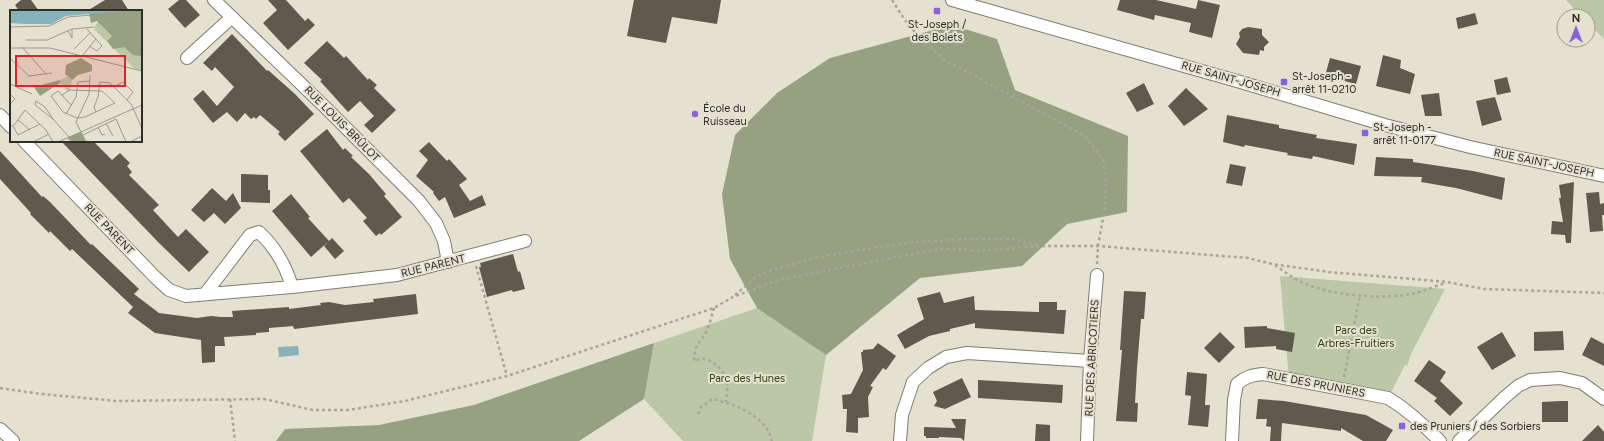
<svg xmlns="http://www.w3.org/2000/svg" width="1604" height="441" viewBox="0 0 1604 441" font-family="Figtree,sans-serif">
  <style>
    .green { fill: #bbc7a7 }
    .forest { fill: #95a180 }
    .water { fill: #86b2b9 }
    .building { fill: #5e5a4d }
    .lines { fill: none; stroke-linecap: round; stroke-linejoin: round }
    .minor-casing { stroke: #807c6e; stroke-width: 14 }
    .path { stroke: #a9a599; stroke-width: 2.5; stroke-dasharray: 3 3; stroke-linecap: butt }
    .minor { stroke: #fff; stroke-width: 12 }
    .poi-dot { fill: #8762dc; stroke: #e5e1d1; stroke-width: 1.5 }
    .labels { text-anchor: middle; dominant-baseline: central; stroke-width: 4; stroke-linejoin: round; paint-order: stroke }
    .poi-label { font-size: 11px; fill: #2f2d27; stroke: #e5e1d1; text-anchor: start }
    .street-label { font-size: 11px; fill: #2f2d27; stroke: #e5e1d1 }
    .park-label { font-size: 11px; fill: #33420c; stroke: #e5e1d1 }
    .inset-road { fill: none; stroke: #9c998d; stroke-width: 1 }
    .view { fill: #d62828; fill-opacity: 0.15; stroke: #d62828; stroke-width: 2 }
    .inset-edge { fill: none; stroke: #2f2d27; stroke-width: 2 }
  </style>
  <rect width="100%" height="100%" fill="#e5e1d1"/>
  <path class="green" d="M1566,0H1604V39L1588,23V16H1581Z
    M1280,276L1445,289L1411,354L1407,366L1405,365L1388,398L1289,379Z
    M757,308L826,355L812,441H683L644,399L654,343Z"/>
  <path class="forest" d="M952,25L997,39L1015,90L1128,136L1127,212L1067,224L1022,266L920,278L826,355L757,308L730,259L722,194L735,135L777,93L830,58Z
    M654,343L644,399L579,441H276L285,429L379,425L474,405Z"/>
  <path class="water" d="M298,346L299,355L279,357L278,347Z"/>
  <path class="building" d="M21,0H31L39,11H19L15,5Z
    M105,0H122L129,11H87Z
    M179,0H186L200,15L185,28L168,9Z
    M268,0H286L305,21L308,18L315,25L288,50L263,23L277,10Z
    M634,0H721L717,24L672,17L666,43L627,36Z
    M1120,0H1156L1196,9L1198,0L1220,5L1212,38L1189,32L1191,23L1155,15L1154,20L1117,10Z
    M1475,13L1478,24L1458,29L1456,18Z
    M1248,27L1262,29V35L1269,42L1264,47V51L1260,50L1259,55L1243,53L1236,44L1240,37L1239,33L1242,29Z
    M232,34L267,71L268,70L295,94L314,114L285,141L278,134L280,132L260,115L256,119L254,117L251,119L245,113L237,122L227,112L213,123L193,99L203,90L217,106L234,87L215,67L212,71L203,63Z
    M327,41L344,58L346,56L368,80L369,78L377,85L374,88L396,110L372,133L364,125L374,116L360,101L348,112L320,81L322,80L304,63Z
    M1383,55L1401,60L1400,68L1415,74L1410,94L1376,86Z
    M1330,58L1361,66L1356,84L1325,76Z
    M1507,77L1511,92L1497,95L1494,80Z
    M1144,83L1154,104L1137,112L1126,93Z
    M1186,88L1208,109L1184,126L1168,106Z
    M1439,93L1442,116H1425L1421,95Z
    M1495,97L1502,120L1482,126L1476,101Z
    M1227,115L1279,125V128L1317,135L1316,138L1357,144L1354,165L1313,156L1312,159L1287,155L1288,153L1245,145L1244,147L1223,142Z
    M327,129L343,150L345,148L353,156L351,157L369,174L386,194L384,196L402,217L381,235L380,233L376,236L363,221L367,218L349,198L343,203L300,151Z
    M61,141H93L112,160L120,153L130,163L127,166L132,172L129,175L159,205L153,210L178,237L186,229L209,252L189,272L159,243Z
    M429,142L447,161L449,159L467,179L459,185L470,201L482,195L486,205L454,218L445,197L439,201L433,193L434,192L416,176L428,160L419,151Z
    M0,151L42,197L43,196L50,202L91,245L92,244L139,289L134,294L159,313L197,318L211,316L221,317H233L232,311L289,307V309L321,305L320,303L329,302L345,305L374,302L373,299L416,294L418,314L294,329L293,326L269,328V332L256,333V335L224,337L225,346H215V362L202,363L201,340L155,333L128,313L133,307L72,249L70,251L50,231L49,233L30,214L31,213L0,179Z
    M1376,157L1413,159V162L1473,171L1505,178L1502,200L1456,188L1421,182L1422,177L1374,176Z
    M1230,164L1246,167L1242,186L1226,183Z
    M241,174L268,175V190H270V203L241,202Z
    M1574,182L1571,243H1566L1565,235L1551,234L1552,221L1563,222L1559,198H1561L1559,185Z
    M212,188L226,201L233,193L241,208L225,224L214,213L204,222L191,210Z
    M1599,192L1600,204L1604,203V215H1602L1603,231L1590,232L1586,193Z
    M291,194L310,217L308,218L329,241L311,257L272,211Z
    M332,238L344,251L335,259L324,246Z
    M513,254L518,272L520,271L525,289L513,292L512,290L487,297L479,267H481L480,263Z
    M1124,291L1146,292L1144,319H1141L1137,368L1135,403H1138L1137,422L1116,421L1122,350H1120Z
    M940,292L944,303L974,296L975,310L1039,312V302H1057V310H1066L1064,334L975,328V323L950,329V331L929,336L905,349L897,335L924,319L917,298Z
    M1267,326V328L1295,333L1292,352L1276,349V346L1245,348L1244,327Z
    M1563,331L1564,350L1534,351V332Z
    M1220,332L1235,347L1219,363L1204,348Z
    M1502,332L1516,356L1492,370L1477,347Z
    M1591,337L1604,344V366L1582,355Z
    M878,343L896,356L886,370L883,368L870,386L873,387L868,397L869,417L858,418V433L846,432L847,409H843L842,395L851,394L863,370L861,352H863V350L873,349Z
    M1429,360L1446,372L1440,381L1463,403L1450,416L1434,401L1437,398L1414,381Z
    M1187,372L1207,374L1205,405H1210L1208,427L1188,425L1191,396L1185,395Z
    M962,378L971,397L945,409L934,406L937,401L933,392Z
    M978,380L1063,385L1062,403L978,398Z
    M1258,399L1284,401L1366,415L1393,430L1386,441H1363L1341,428V431L1282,423L1281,441H1270L1271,427L1266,426L1267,419H1256Z
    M1561,401H1568V422H1542V402Z
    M951,419H966L964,441L961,438L939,437V438H926V436H924V427L956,428Z
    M1036,424L1050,425V441H1035Z
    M1598,425L1604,432V441H1582Z"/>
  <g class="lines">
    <defs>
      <path id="minor" d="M214,0L326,108L419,201L436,223L444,241L448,262
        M952,0L1237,81L1385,125L1470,147L1604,176
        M187,58L232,17
        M0,115L11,127
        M24,141L155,277L169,290L186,296L292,287L397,275L525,241
        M205,294L250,235L259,232C275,247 286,266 292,287
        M0,429L13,441
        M900,441L902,415L913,382L928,368L946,357L967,353L1090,361
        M1087,441L1090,361L1097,275
        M1232,441L1234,400L1237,384C1245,377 1252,375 1263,374L1388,398C1408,410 1423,425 1440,441
        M1459,441L1505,397L1518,386L1530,380L1560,378L1582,383L1604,399"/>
    </defs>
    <use href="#minor" class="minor-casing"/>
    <path class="path" d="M892,0L905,20L922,41L945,60L1085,136L1103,160L1106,182L1105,207L1098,246L1097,264
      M1275,265C1285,272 1295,280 1306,284C1334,296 1387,300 1416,293C1426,290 1436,286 1445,283
      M476,266L507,376
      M735,295L757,276L771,270L819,257L858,250L915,242L968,239H1015L1040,246
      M714,308C712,315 710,323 707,330C701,343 694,343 694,361C697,360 701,359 704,359C708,359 712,362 715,364C728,374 729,387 726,402
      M1344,377L1360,295
      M0,388L41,394L117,401L264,399L313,410H348L405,401L507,376L714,308L733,297L778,280L907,255L942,249H960L977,251L1042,246H1098L1248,258L1272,264L1329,272L1447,282L1484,289L1604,293
      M230,399L235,441
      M698,414L701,407L712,399C731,403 756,412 767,429C770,432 770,437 772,441"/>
    <use href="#minor" class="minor"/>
  </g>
  <g class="poi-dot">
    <rect x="933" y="7" width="8" height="8" rx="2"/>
    <rect x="1280" y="78" width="8" height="8" rx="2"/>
    <circle cx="695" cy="114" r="4"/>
    <rect x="1361" y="129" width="8" height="8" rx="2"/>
    <rect x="1398" y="422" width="8" height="8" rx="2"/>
  </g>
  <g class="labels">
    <g class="poi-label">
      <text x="937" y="24" text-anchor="middle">St-Joseph /<tspan x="937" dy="13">des Bolets</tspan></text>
      <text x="1292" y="76">St-Joseph -<tspan x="1292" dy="13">arrêt 11-0210</tspan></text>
      <text x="703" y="108">École du<tspan x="703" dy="13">Ruisseau</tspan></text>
      <text x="1373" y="127">St-Joseph -<tspan x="1373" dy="13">arrêt 11-0177</tspan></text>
      <text x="1410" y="426">des Pruniers / des Sorbiers</text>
    </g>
    <g class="street-label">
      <text transform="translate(1231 79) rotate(16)">RUE SAINT-JOSEPH</text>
      <text transform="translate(342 124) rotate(45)">RUE LOUIS-BRÛLOT</text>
      <text transform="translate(1544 163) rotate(12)">RUE SAINT-JOSEPH</text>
      <text transform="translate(109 229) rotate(46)">RUE PARENT</text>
      <text transform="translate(433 266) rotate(-14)">RUE PARENT</text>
      <text transform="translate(1092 358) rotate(-87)">RUE DES ABRICOTIERS</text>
      <text transform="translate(1316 384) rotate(11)">RUE DES PRUNIERS</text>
    </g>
    <g class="park-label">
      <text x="1356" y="330">Parc des<tspan x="1356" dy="13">Arbres-Fruitiers</tspan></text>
      <text x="747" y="378">Parc des Hunes</text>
    </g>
  </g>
  <g transform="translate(10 10)">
    <rect width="132" height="132" fill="#e5e1d1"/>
    <path d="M132,7V61L126,60L84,19L88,10ZM57,67L62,70L60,80L57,81L50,73V70Z" fill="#bbc7a7"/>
    <path d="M122,0H132V46L123,45L114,37L103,39L97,31L102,26L87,11L81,13L79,3ZM71,48L82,55V61L68,65L62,70L55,64L56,55ZM50,70V73L30,86L24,77ZM71,122L76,132H62L57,128Z" fill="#95a180"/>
    <path d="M0,0H122L56,6L41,14H16L0,13Z" fill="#86b2b9"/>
    <path class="inset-road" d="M0,17L39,16L58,7L105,3M77,19L92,36L87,41L79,36M58,21L62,28V19M16,30H37L62,19L84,17M12,37L36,64M0,38H40L132,61M64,39L80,23M72,46L86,29M0,48L19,66L42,63M0,74L22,84M104,77L113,72L123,82L117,90M0,84L5,89L0,94M52,85L60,80L92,81L105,93L75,107L67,108L53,102L41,86L48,81L61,95M26,91L35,97L43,109L25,95ZM86,102L84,97L88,87L90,72L100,73L121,94L132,118M56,104L66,87L68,72L80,71M43,109L59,127M8,110L20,120M96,113L103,126M3,116L8,125L30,114M0,117L5,114L15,100L36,120L43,132M88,117L92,125L95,124M73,125L106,109L116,132M23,132L39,124M48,132L132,95M76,132L66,112L79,84L80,65M120,132L132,126"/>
    <path class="view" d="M6,46H115V76H6Z"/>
    <rect width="132" height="132" class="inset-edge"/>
  </g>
  <g transform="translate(1576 28)"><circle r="19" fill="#e5e1d1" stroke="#9c998d"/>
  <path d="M0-3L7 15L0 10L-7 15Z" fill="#8762dc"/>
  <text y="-6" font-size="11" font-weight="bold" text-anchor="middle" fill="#2f2d27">N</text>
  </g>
</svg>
